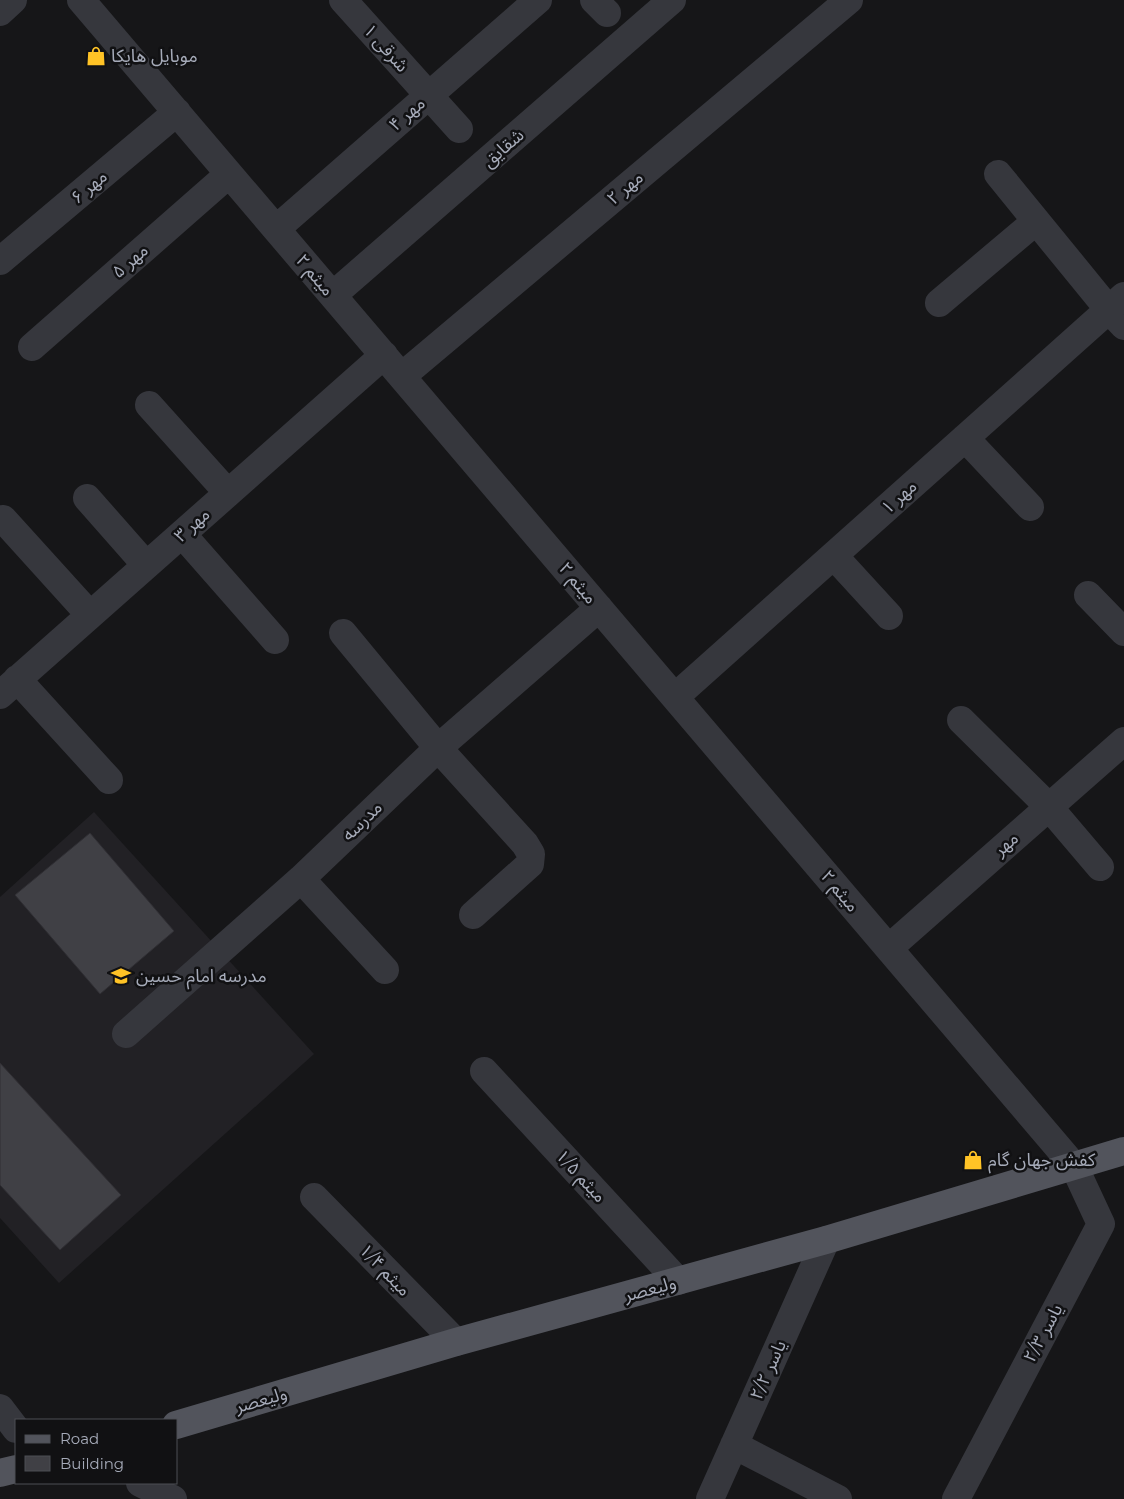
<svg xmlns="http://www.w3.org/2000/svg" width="1124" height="1499" viewBox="0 0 1124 1499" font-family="Montserrat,'Noto Sans Arabic',sans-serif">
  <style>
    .built { fill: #222125 }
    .building { fill: #404045; stroke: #302f34 }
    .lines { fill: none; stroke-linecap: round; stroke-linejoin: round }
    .minor { stroke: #36373d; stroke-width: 28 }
    .major { stroke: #52545c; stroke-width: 28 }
    .labels { text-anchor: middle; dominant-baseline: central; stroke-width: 5; stroke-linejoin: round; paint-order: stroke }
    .street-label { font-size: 18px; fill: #a6abb9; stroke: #111113 }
    .poi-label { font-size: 18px; fill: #a6abb9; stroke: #111113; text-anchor: start }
  </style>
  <rect width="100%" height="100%" fill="#161618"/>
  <path class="built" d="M94,812L314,1054L59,1283L0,1218V897Z"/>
  <path class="building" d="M90,833L174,931L100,994L15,895Z
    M0,1063L121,1195L60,1250L0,1185Z"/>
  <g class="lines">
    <path class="minor" d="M81,0L1074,1166L1101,1224L956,1499
      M343,0L459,129
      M594,0L607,13
      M0,12L13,0
      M998,174L1109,310L1124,326
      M276,229L538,0
      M0,261L177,112
      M333,295L672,0
      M939,303L1036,221
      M32,347L229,174
      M402,376L849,0
      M149,405L228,493
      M965,438L1030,507
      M87,498L146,565
      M3,519L90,615
      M182,534L275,640
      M834,556L889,616
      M1088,595L1124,632
      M343,633L438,748L525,844L531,854L530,864L473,915
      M17,679L109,780
      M0,695L384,355
      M675,697L1124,296
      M961,720L1049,807L1100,867
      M301,879L385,970
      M889,948L1124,741
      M126,1034L301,879L438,748L599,608
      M484,1071L678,1281
      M314,1197L456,1342
      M0,1408L16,1429
      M734,1445L838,1499
      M140,1483L173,1499
      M710,1499L826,1240"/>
    <path class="major" d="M176,1425L456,1342L826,1240L1124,1151
      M0,1473L16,1469"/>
  </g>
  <defs>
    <symbol id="shop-bare" viewBox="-9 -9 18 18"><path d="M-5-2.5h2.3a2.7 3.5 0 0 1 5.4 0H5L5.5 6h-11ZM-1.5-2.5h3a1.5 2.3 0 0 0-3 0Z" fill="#ffc326" stroke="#111113" stroke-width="2.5" paint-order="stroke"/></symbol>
    <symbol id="school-bare" viewBox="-9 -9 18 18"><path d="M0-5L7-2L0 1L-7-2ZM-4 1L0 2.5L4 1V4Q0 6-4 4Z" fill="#ffc326" stroke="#111113" stroke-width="2.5" paint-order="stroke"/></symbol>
  </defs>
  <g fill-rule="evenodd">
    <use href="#shop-bare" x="82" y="42" width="28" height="28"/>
    <use href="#school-bare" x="107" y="962" width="28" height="28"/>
    <use href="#shop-bare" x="959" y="1146" width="28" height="28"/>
  </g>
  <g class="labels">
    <g class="street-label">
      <text transform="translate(386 48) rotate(48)">۱ شرقی</text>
      <text transform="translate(407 114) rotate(-41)">مهر ۴</text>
      <text transform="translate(503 148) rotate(-41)">شقایق</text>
      <text transform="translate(89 187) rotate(-40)">مهر ۶</text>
      <text transform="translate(625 188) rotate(-40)">مهر ۲</text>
      <text transform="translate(130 261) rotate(-41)">مهر ۵</text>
      <text transform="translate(315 275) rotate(50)">میثم ۲</text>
      <text transform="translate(899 497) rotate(-42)">مهر ۱</text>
      <text transform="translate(192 525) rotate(-42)">مهر ۳</text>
      <text transform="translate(578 583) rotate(50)">میثم ۲</text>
      <text transform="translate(362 821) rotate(-44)">مدرسه</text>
      <text transform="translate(1006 844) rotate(-41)">مهر</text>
      <text transform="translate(840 891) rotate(50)">میثم ۲</text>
      <text transform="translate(581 1176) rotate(47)">میثم ۱/۵</text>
      <text transform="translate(385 1270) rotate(46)">میثم ۱/۴</text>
      <text transform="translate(650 1289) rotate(-15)">ولیعصر</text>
      <text transform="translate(1043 1333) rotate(-62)">یاسر ۲/۳</text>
      <text transform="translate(768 1370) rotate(-66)">یاسر ۲/۲</text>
      <text transform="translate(261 1400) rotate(-16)">ولیعصر</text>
    </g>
    <g class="poi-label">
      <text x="111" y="56">موبایل هایکا</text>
      <text x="136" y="976">مدرسه امام حسین</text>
      <text x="988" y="1160">کفش جهان گام</text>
    </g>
  </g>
  <rect x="15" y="1419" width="162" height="65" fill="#111113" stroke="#4d4f55"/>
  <rect x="25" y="1435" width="25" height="8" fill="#52545c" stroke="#4d4f55"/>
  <text x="60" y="1444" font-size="15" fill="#a6abb9">Road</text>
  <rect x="25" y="1456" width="25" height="15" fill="#404045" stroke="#4d4f55"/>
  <text x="60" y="1469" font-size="15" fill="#a6abb9">Building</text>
</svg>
